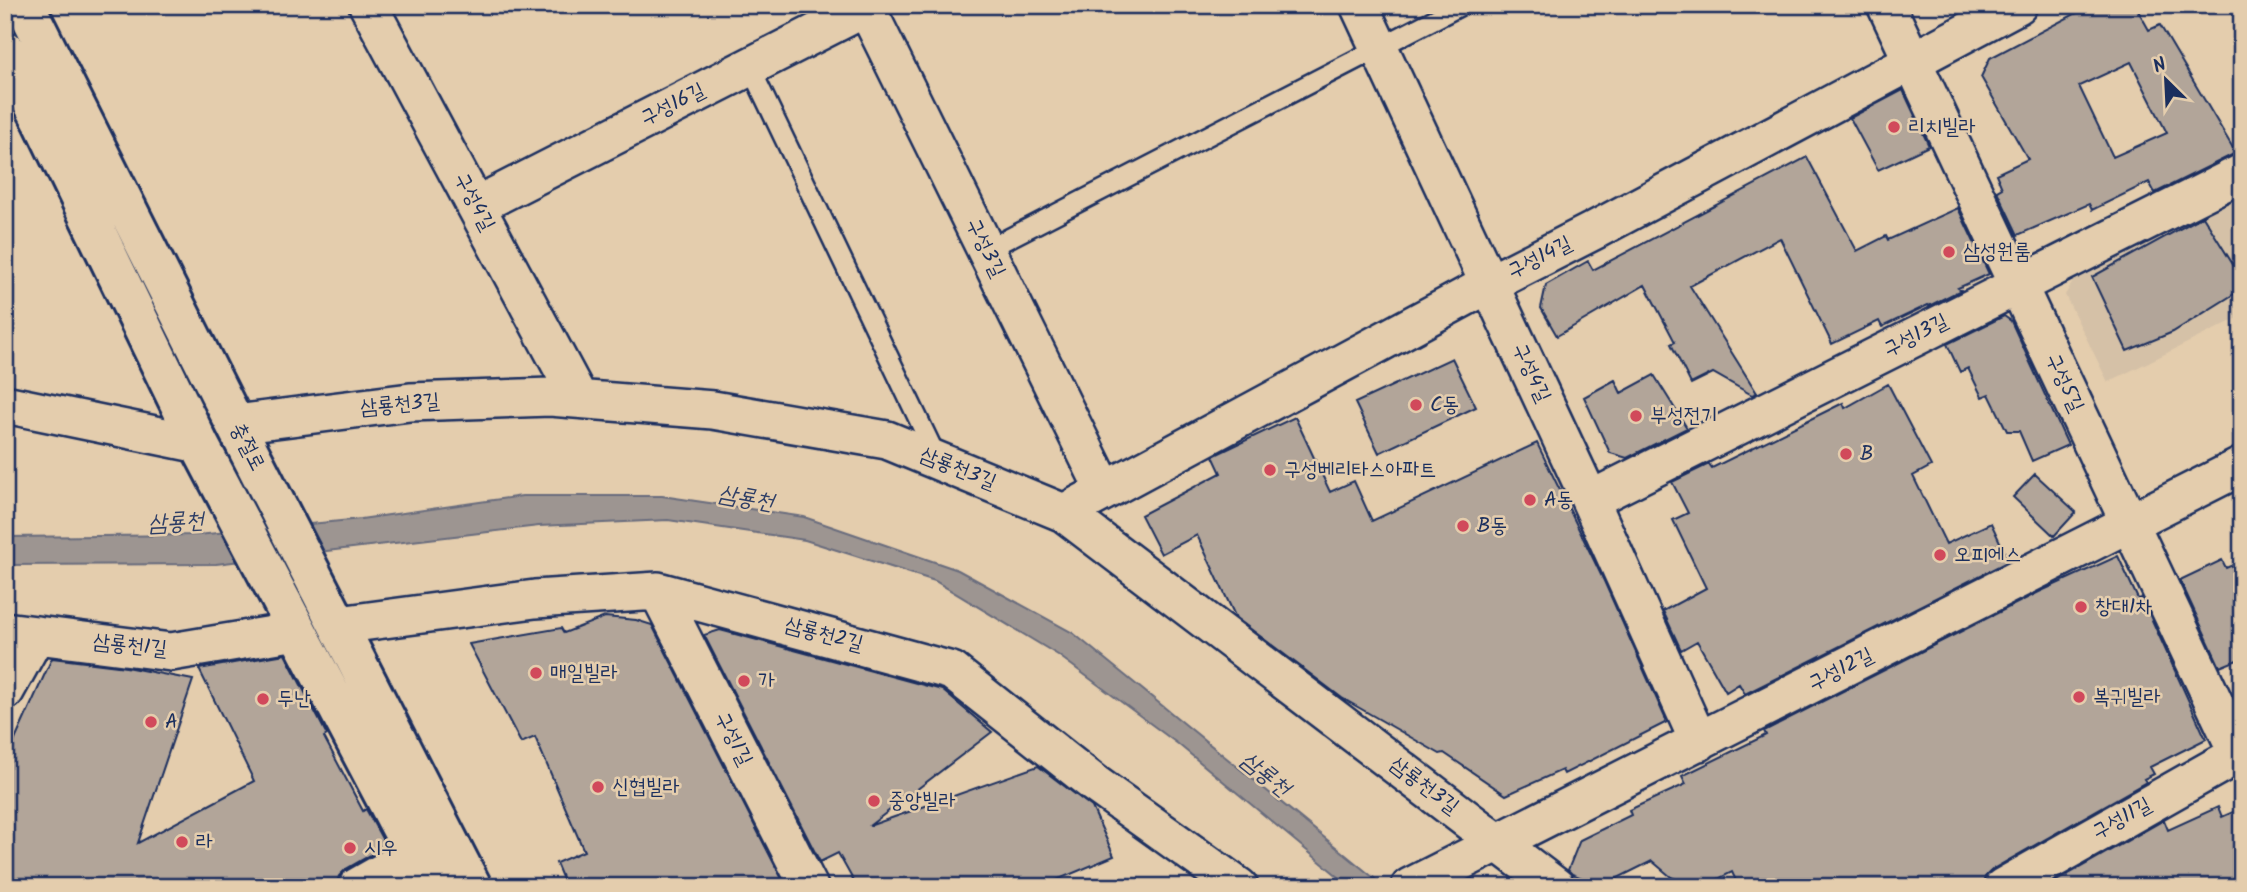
<svg xmlns="http://www.w3.org/2000/svg" width="2247" height="892" viewBox="0 0 2247 892" font-family="Kalam,'Poor Story',sans-serif">
  <style>
    .built { fill: #d5c1a7 }
    .water { fill: #9d9591; stroke: #696c7d; stroke-width: 2 }
    .building { fill: #b2a599; stroke: #1b2f5e; stroke-width: 2; fill-rule: evenodd }
    .lines { fill: none; stroke-linecap: round; stroke-linejoin: round }
    .service-casing { stroke: #1b2f5e; stroke-width: 23 }
    .minor-casing { stroke: #1b2f5e; stroke-width: 42 }
    .tertiary-casing { stroke: #1b2f5e; stroke-width: 44 }
    .service { stroke: #e4cdad; stroke-width: 18 }
    .minor { stroke: #e4cdad; stroke-width: 37 }
    .tertiary { stroke: #e4cdad; stroke-width: 38 }
    .poi-dot { fill: #d1495b; stroke: #e4cdad; stroke-width: 2.5 }
    .labels { text-anchor: middle; dominant-baseline: central; stroke-width: 5; stroke-linejoin: round; paint-order: stroke }
    .street-label { font-size: 21px; fill: #1b2f5e; stroke: #e4cdad }
    .poi-label { font-size: 21px; fill: #1b2f5e; stroke: #e4cdad; text-anchor: start }
    .water-label { font-size: 23px; font-style: italic; fill: #2e3e66; stroke: #e4cdad }
  </style>
  <rect width="100%" height="100%" fill="#e4cdad"/>
  <filter id="ink" filterUnits="userSpaceOnUse"><feTurbulence type="fractalNoise" baseFrequency=".0143" numOctaves="2"/><feDisplacementMap in="SourceGraphic" scale="14" xChannelSelector="R" yChannelSelector="G"/><feConvolveMatrix kernelMatrix="1 2 1 2 8 2 1 2 1" color-interpolation-filters="sRGB"/></filter>
  <g filter="url(#ink)">
    <path class="built" d="M2242,188V316L2108,382L2065,295L2083,265Z"/>
    <path class="water" d="M522,496H662L804,517L958,570L1073,633L1385,887H1351L1178,744L1058,655L935,581L805,540L668,520L539,526L216,564L5,565V537L197,535L361,519Z"/>
    <path class="building" d="M2092,5H2135L2149,30L2160,25L2236,153L2155,193L2149,182L2092,210L2089,204L2018,235L1997,191L2002,188L1996,174L2028,159L1981,77L1990,58ZM2131,62L2167,133L2113,157L2079,86Z
      M1903,90L1929,146L1878,170L1850,118Z
      M1807,157L1857,251L1886,236L1888,240L1958,208L1989,274L1958,288L1961,290L1929,306L1928,305L1882,327L1879,321L1832,344L1780,238L1690,286L1757,393L1752,395L1713,373L1691,384L1671,344L1675,342L1645,285L1557,336L1541,308L1546,285L1588,261L1593,270Z
      M2203,216L2242,279V289L2173,332L2127,351L2092,277Z
      M2004,316L2011,321L2068,445L2032,461L2019,431H2007L1989,394L1982,397L1968,368L1960,372L1947,344Z
      M1452,358L1476,407L1379,453L1355,403Z
      M1654,375L1687,428L1627,458L1610,453L1584,397L1615,380L1621,393Z
      M1888,384L1931,466L1913,476L1946,544L1991,523L2009,561L1745,694L1739,684L1726,692L1697,641L1681,650L1663,611L1706,588L1673,520L1688,513L1672,482L1709,464L1712,468L1843,403L1845,408Z
      M1295,417L1330,492L1354,481L1372,521L1537,443L1604,581L1667,722L1564,774L1562,770L1506,795L1444,753L1440,754L1342,698L1236,618L1197,535L1161,554L1141,515L1221,473L1213,456Z
      M2035,474L2076,512L2054,536L2013,497Z
      M2118,556L2138,599L2142,598L2206,739L2150,767L2154,774L2144,779L2146,782L1993,869L1985,877L1982,887H1739L1732,872L1702,887H1695L1671,877L1652,861L1602,886L1572,874L1568,870L1580,840L1631,815L1629,810L1686,784L1682,776L1766,735L1764,731L2039,592Z
      M2222,560L2226,568L2242,561V658L2220,667L2180,580Z
      M605,617L636,620L652,625L782,879L766,887H566L556,863L584,851L535,737L521,743L469,644L561,628L564,633Z
      M720,630L942,690L992,732L869,826L1038,766L1092,807L1114,856L1040,887H857L838,853L820,862L704,635Z
      M285,654L327,735L324,737L363,811L366,809L386,846L346,869L339,876L336,885L333,887H5V762L52,658L126,667L193,680L138,843L254,781L199,669Z
      M2218,807L2222,817L2242,808V887H2046L2164,820L2168,830Z"/>
    <g class="lines">
      <defs>
        <path id="service" d="M750,67L937,458
          M986,250L1462,5"/>
        <path id="minor" d="M368,5L579,399
          M865,5L1105,491
          M1359,5L1590,500L1699,742
          M1886,5L2242,762
          M476,206L871,5
          M5,404L199,444
          M235,424L410,402L550,397L713,410L887,440L1064,513L1556,887
          M1590,500L2242,173
          M1064,513L1489,284L1595,230L2018,5
          M658,591L809,887
          M339,625L535,599L658,591L952,671L1095,784L1239,887
          M5,631L171,652L297,631
          M5,691L36,635
          M357,887L415,854
          M1410,887L2242,466
          M2003,887L2242,752"/>
        <path id="tertiary" d="M25,5L235,424L472,887
          M5,50L42,120L199,444L432,887"/>
      </defs>
      <use href="#service" class="service-casing"/>
      <use href="#minor" class="minor-casing"/>
      <use href="#tertiary" class="tertiary-casing"/>
      <use href="#service" class="service"/>
      <use href="#minor" class="minor"/>
      <use href="#tertiary" class="tertiary"/>
    </g>
  </g>
  <g class="poi-dot">
    <circle cx="1894" cy="127" r="7"/>
    <circle cx="1949" cy="252" r="7"/>
    <circle cx="1416" cy="405" r="7"/>
    <circle cx="1636" cy="416" r="7"/>
    <circle cx="1846" cy="454" r="7"/>
    <circle cx="1270" cy="470" r="7"/>
    <circle cx="1530" cy="500" r="7"/>
    <circle cx="1463" cy="526" r="7"/>
    <circle cx="1940" cy="555" r="7"/>
    <circle cx="2081" cy="607" r="7"/>
    <circle cx="536" cy="673" r="7"/>
    <circle cx="744" cy="681" r="7"/>
    <circle cx="2079" cy="697" r="7"/>
    <circle cx="263" cy="699" r="7"/>
    <circle cx="151" cy="722" r="7"/>
    <circle cx="598" cy="787" r="7"/>
    <circle cx="874" cy="801" r="7"/>
    <circle cx="182" cy="842" r="7"/>
    <circle cx="350" cy="848" r="7"/>
  </g>
  <g class="labels">
    <g class="street-label">
      <text transform="translate(673 105) rotate(-27)">구성16길</text>
      <text transform="translate(474 202) rotate(62)">구성4길</text>
      <text transform="translate(985 248) rotate(64)">구성3길</text>
      <text transform="translate(1540 258) rotate(-27)">구성14길</text>
      <text transform="translate(1916 336) rotate(-27)">구성13길</text>
      <text transform="translate(1531 373) rotate(65)">구성4길</text>
      <text transform="translate(2064 383) rotate(65)">구성5길</text>
      <text transform="translate(400 405) rotate(-5)">삼룡천3길</text>
      <text transform="translate(247 447) rotate(63)">충절로</text>
      <text transform="translate(958 469) rotate(22)">삼룡천3길</text>
      <text transform="translate(824 635) rotate(15)">삼룡천2길</text>
      <text transform="translate(130 646) rotate(6)">삼룡천1길</text>
      <text transform="translate(1841 670) rotate(-27)">구성12길</text>
      <text transform="translate(733 739) rotate(63)">구성1길</text>
      <text transform="translate(1424 786) rotate(37)">삼룡천3길</text>
      <text transform="translate(2122 819) rotate(-29)">구성11길</text>
    </g>
    <g class="poi-label">
      <text x="1908" y="127">리치빌라</text>
      <text x="1963" y="252">삼성원룸</text>
      <text x="1430" y="405">C동</text>
      <text x="1650" y="416">부성전기</text>
      <text x="1860" y="454">B</text>
      <text x="1284" y="470">구성베리타스아파트</text>
      <text x="1544" y="500">A동</text>
      <text x="1477" y="526">B동</text>
      <text x="1954" y="555">오피에스</text>
      <text x="2095" y="607">창대1차</text>
      <text x="550" y="673">매일빌라</text>
      <text x="758" y="681">가</text>
      <text x="2093" y="697">복귀빌라</text>
      <text x="277" y="699">두난</text>
      <text x="165" y="722">A</text>
      <text x="612" y="787">신협빌라</text>
      <text x="888" y="801">중앙빌라</text>
      <text x="196" y="842">라</text>
      <text x="364" y="848">시우</text>
    </g>
    <g class="water-label">
      <text transform="translate(746 499) rotate(10)">삼룡천</text>
      <text transform="translate(176 523) rotate(-3)">삼룡천</text>
      <text transform="translate(1265 775) rotate(39)">삼룡천</text>
    </g>
  </g>
  <rect width="2247" height="892" fill="none" stroke="#e4cdad" stroke-width="28"/>
  <rect x="14" y="14" width="2219" height="864" fill="none" stroke="#1b2f5e" stroke-width="2.5" filter="url(#ink)"/>
  <g transform="translate(2166 80) rotate(336)" stroke="#e4cdad" stroke-width="5" paint-order="stroke">
  <path d="M0-5L12 26L0 18L-12 26Z" fill="#1b2f5e"/>
  <text y="-10" font-size="19" font-weight="bold" text-anchor="middle" fill="#1b2f5e">N</text>
  </g>
</svg>
